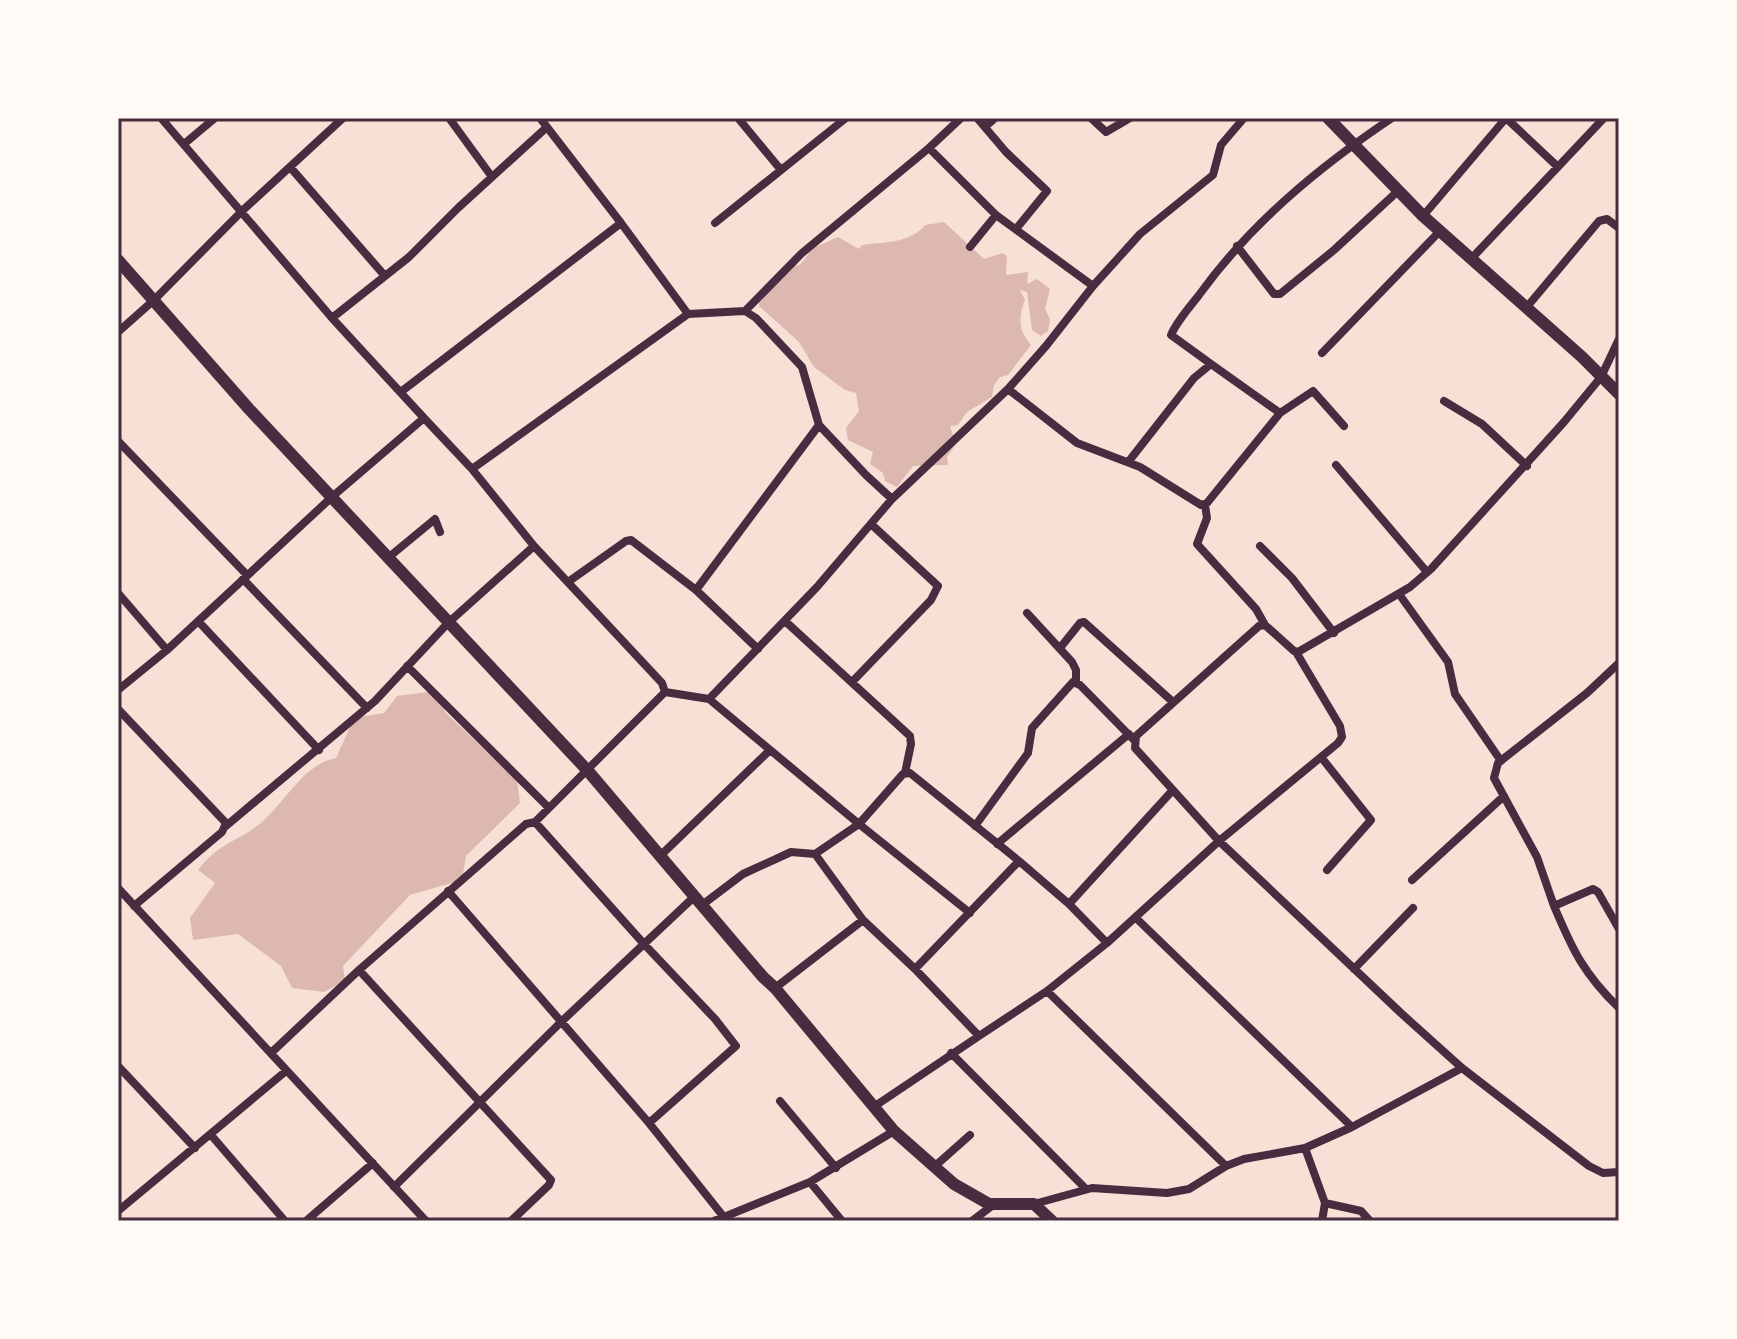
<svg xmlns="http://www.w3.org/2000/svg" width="1737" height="1339" viewBox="0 0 1737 1339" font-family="'Golos Text',sans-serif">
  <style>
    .water { fill: #dcb8b0 }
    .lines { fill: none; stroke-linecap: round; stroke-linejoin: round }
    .minor { stroke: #4a2c40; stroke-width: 8 }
    .tertiary { stroke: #4a2c40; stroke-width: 12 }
    .neatline { fill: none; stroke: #4a2c40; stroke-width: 3 }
  </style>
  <rect width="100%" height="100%" fill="#f7e1d7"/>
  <path class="water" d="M944,222L984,259L1002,253L1007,256L1006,275L1028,272L1027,284L1037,279L1050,289L1045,309L1050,319L1048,331L1041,336L1032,330L1027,292L1020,290L1025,300C1018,318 1018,330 1031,345L1008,375L1000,377L994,385L992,397L967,412L958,425L950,426L956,444L947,457L948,465L913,466L897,487L885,481L883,473L870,464L873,452L848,440L846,428L859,411L856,393L845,390L814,367L799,342L759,306L758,294L782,279L792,266L800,265L813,248L838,237L859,249L862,245C884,242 911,243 925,225Z
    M435,691L446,713L517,780L520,803L466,856L462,880L410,895L343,966L345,981L324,992L292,988L281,966L238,934L193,940L190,918L215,883L198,870C218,843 239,841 262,822C285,802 305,763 336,758L354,718L384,713L397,696Z"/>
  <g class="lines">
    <path class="minor" d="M161,118L332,318L424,418
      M449,118L492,177
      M540,118L621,223
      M738,118L781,170
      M977,118L1006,152L1047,191L1016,229
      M1091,118L1106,132L1130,118
      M985,127L995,118
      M184,144L215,118
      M929,148L961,118
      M290,167L385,276
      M1423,216L1506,118L1558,167
      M715,223L846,118
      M1237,246L1274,294H1280L1334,250L1398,191
      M970,247L996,215
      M1471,259L1604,118
      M1526,308L1599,221L1607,219L1619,228
      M745,311L802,253L929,148L996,215L1093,286
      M688,314L745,311L756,318L802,367L819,425L866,475L892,499L817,587L709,699
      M332,318L409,257L458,208L547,127
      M118,332L154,300L242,211L343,118
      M1619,339L1601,377L1564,422L1431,569L1410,587L1298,652L1294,651L1265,625L1259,626L1136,736L1135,748L1219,841L1402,1014L1462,1068L1589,1166L1603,1173L1619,1172
      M1322,353L1440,231
      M1211,364L1171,335C1177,321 1189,308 1199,295C1251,223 1319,167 1392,118
      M1008,389L1046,346L1093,286L1140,234L1213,175L1221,145L1244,118
      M402,391L621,223L688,314L472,469
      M1444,401L1482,424L1527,466
      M1280,413L1313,391L1344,426
      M118,441L247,575
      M1336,465L1427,572
      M892,499L1008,389L1077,443L1140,467L1201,505L1207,503L1280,413L1211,364L1194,378L1129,461
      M1205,505L1207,518L1197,544L1256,609L1265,625
      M1260,546L1292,578L1334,633
      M389,557L435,519L440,532
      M243,579L367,708
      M568,582L626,541L631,540L696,590
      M118,593L167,650
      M1399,594L1448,662L1455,694L1501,761
      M1027,613L1072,662L1076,670V682
      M198,621L319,750
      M785,621L910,736L911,744L905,773
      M1060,648L1080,623L1084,622L1173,702
      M758,649L696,590L819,425
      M407,666L549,808
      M852,682L931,600L938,586L871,524
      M118,690L167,650L333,496L424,418L472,469L534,546
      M118,709L226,823L222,832L134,906
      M1321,757L1371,820L1327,870
      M535,822L665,692L709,699L859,824L815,854L863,920
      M226,826L375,701L448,623L534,546L662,683L665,692
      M975,826L1028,753L1032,728L1073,682L1080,685L1134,740
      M997,844L1129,734
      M660,856L770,750
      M1412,880L1504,796
      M118,888L426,1221
      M448,891L649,1123L727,1221
      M1069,904L1107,943L1047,991L979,1036L915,969L1019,861L1069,904L1172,791
      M702,905L743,874L791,852L815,854
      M1554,906L1537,857L1494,778L1498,763L1587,693L1619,663
      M970,913L859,824L903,774L910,773L1019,861
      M1136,918L1352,1127
      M1619,929L1598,892L1593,889L1554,906C1573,951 1584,974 1619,1008
      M1107,943L1219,841L1338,743L1342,737L1340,726L1296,652
      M1354,969L1413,908
      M359,970L551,1180L549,1185L511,1221
      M775,988L863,920L915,969
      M1047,991L1226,1166
      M271,1053L359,970L526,824L535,822L644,944L715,1019L736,1046L649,1123
      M951,1053L1086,1189
      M118,1066L195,1148
      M780,1101L836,1168
      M875,1106L979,1036
      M211,1135L285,1221
      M1305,1148L1325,1203L1322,1221
      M934,1167L970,1135
      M810,1182L842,1221
      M394,1187L561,1022L695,896
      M1325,1203L1361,1211L1370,1221
      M1034,1204L1092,1188L1167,1193L1189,1189L1226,1166L1244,1159L1305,1148L1352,1127L1462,1068
      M118,1211L286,1071
      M306,1221L373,1163
      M714,1221L810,1182L894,1131
      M972,1221L993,1205"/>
    <path class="tertiary" d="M1328,118L1423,216L1582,357L1619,394
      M118,260L249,409L588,771L763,977L775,988L894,1131L954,1184L989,1204H1034L1052,1221"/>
  </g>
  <rect width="1737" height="1339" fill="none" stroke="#fffaf5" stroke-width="240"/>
  <rect x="120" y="120" width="1497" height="1099" class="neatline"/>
</svg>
